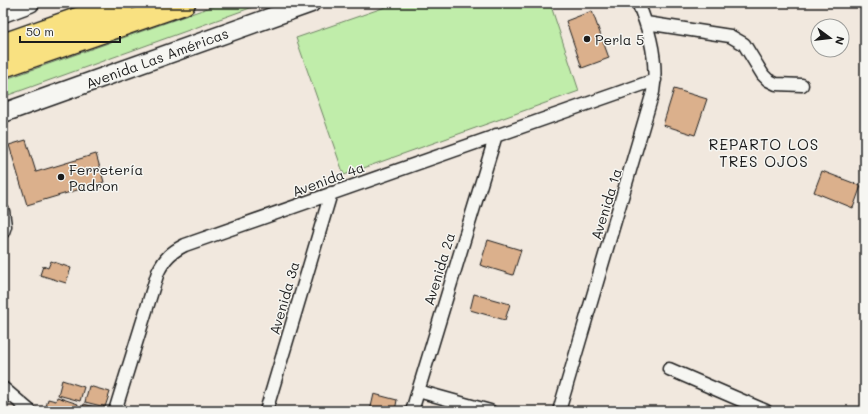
<svg xmlns="http://www.w3.org/2000/svg" width="868" height="414" viewBox="0 0 868 414" font-family="Mali,sans-serif">
  <style>
    .green { fill: #c0edaa; stroke: #6e8463 }
    .building { fill: #dbb08c; stroke: #1c1c1c }
    .lines { fill: none; stroke-linecap: round; stroke-linejoin: round }
    .street-casing { stroke: #1c1c1c; stroke-width: 15 }
    .secondary-casing { stroke: #1c1c1c; stroke-width: 21 }
    .highway-casing { stroke: #1c1c1c; stroke-width: 25 }
    .street { stroke: #f6f6f2; stroke-width: 12 }
    .secondary { stroke: #f6f6f2; stroke-width: 18 }
    .highway { stroke: #f9e181; stroke-width: 22 }
    .poi-dot { fill: #1c1c1c; stroke: #f6f6f2; stroke-width: 1.5 }
    .labels { text-anchor: middle; dominant-baseline: central; stroke-width: 3; stroke-linejoin: round; paint-order: stroke }
    .poi-label { font-size: 14px; fill: #1c1c1c; stroke: #f6f6f2; text-anchor: start }
    .street-label { font-size: 14px; fill: #1c1c1c; stroke: #f6f6f2 }
    .neighbourhood-label { font-size: 15px; letter-spacing: 1px; fill: #1c1c1c; stroke: #f6f6f2 }
  </style>
  <rect width="100%" height="100%" fill="#f1e8de"/>
  <filter id="ink" filterUnits="userSpaceOnUse"><feTurbulence type="fractalNoise" baseFrequency=".025" numOctaves="2"/><feDisplacementMap in="SourceGraphic" scale="8" xChannelSelector="R" yChannelSelector="G"/><feConvolveMatrix kernelMatrix="1 2 1 2 8 2 1 2 1" color-interpolation-filters="sRGB"/></filter>
  <g filter="url(#ink)">
    <path class="green" d="M222,3H264L3,97V80Z
      M397,3H550L579,91L344,175L296,38Z"/>
    <path class="building" d="M592,11L609,58L582,68L566,21Z
      M674,89L707,99L695,135L663,125Z
      M26,140L36,172L96,154L104,182L27,205L9,145Z
      M822,171L861,186L853,208L814,192Z
      M488,240L521,250L513,275L480,265Z
      M51,261L71,268L66,283L40,275L43,266L48,268Z
      M474,294L510,304L505,320L470,310Z
      M62,380L84,387L80,401L58,395Z
      M89,386L110,392L105,407L85,402Z
      M374,394L397,400L395,411H370Z
      M57,397L78,404L76,411H45L48,399L56,401Z
      M84,404L105,410V411H82Z"/>
    <g class="lines">
      <defs>
        <path id="street" d="M646,23L730,36L744,44L763,75L768,80L776,84L802,85
          M3,211L5,226L3,232
          M669,369L766,411
          M3,388L30,411
          M418,391L490,411
          M115,411L158,272C165,258 171,252 185,245L655,80
          M266,411L331,193
          M412,411L496,135
          M559,411L653,92C658,62 650,31 638,3"/>
        <path id="secondary" d="M3,13L30,3
          M3,113L311,3"/>
        <path id="highway" d="M3,45L123,3
          M3,66L184,3"/>
      </defs>
      <use href="#street" class="street-casing"/>
      <use href="#secondary" class="secondary-casing"/>
      <use href="#highway" class="highway-casing"/>
      <use href="#street" class="street"/>
      <use href="#secondary" class="secondary"/>
      <use href="#highway" class="highway"/>
    </g>
  </g>
  <g class="poi-dot">
    <circle cx="587" cy="39" r="4"/>
    <circle cx="61" cy="177" r="4"/>
  </g>
  <g class="labels">
    <g class="poi-label">
      <text x="595" y="39">Perla 5</text>
      <text x="69" y="169">Ferretería<tspan x="69" dy="16">Padron</tspan></text>
    </g>
    <g class="street-label">
      <text transform="translate(157 58) rotate(-20)">Avenida Las Américas</text>
      <text transform="translate(328 179) rotate(-20)">Avenida 4a</text>
      <text transform="translate(606 204) rotate(-73)">Avenida 1a</text>
      <text transform="translate(439 269) rotate(-73)">Avenida 2a</text>
      <text transform="translate(284 298) rotate(-74)">Avenida 3a</text>
    </g>
    <g class="neighbourhood-label">
      <text x="764" y="144">REPARTO LOS<tspan x="764" dy="17">TRES OJOS</tspan></text>
    </g>
  </g>
  <rect width="868" height="414" fill="none" stroke="#f6f6f2" stroke-width="16"/>
  <rect x="8" y="8" width="852" height="398" fill="none" stroke="#1c1c1c" stroke-width="1.5" filter="url(#ink)"/>
  <g transform="translate(830 38) rotate(105)"><circle r="19" fill="#f6f6f2" stroke="#9f9f9c"/>
  <path d="M0-3L7 15L0 10L-7 15Z" fill="#1c1c1c"/>
  <text y="-6" font-size="11" font-weight="bold" text-anchor="middle" fill="#1c1c1c">N</text>
  </g>
  <path d="M20 36v6h100v-6" fill="none" stroke="#1c1c1c" stroke-width="2"/>
  <text x="26" y="36" font-size="12" fill="#1c1c1c" stroke="#f6f6f2" stroke-width="3" paint-order="stroke">50 m</text>
</svg>
